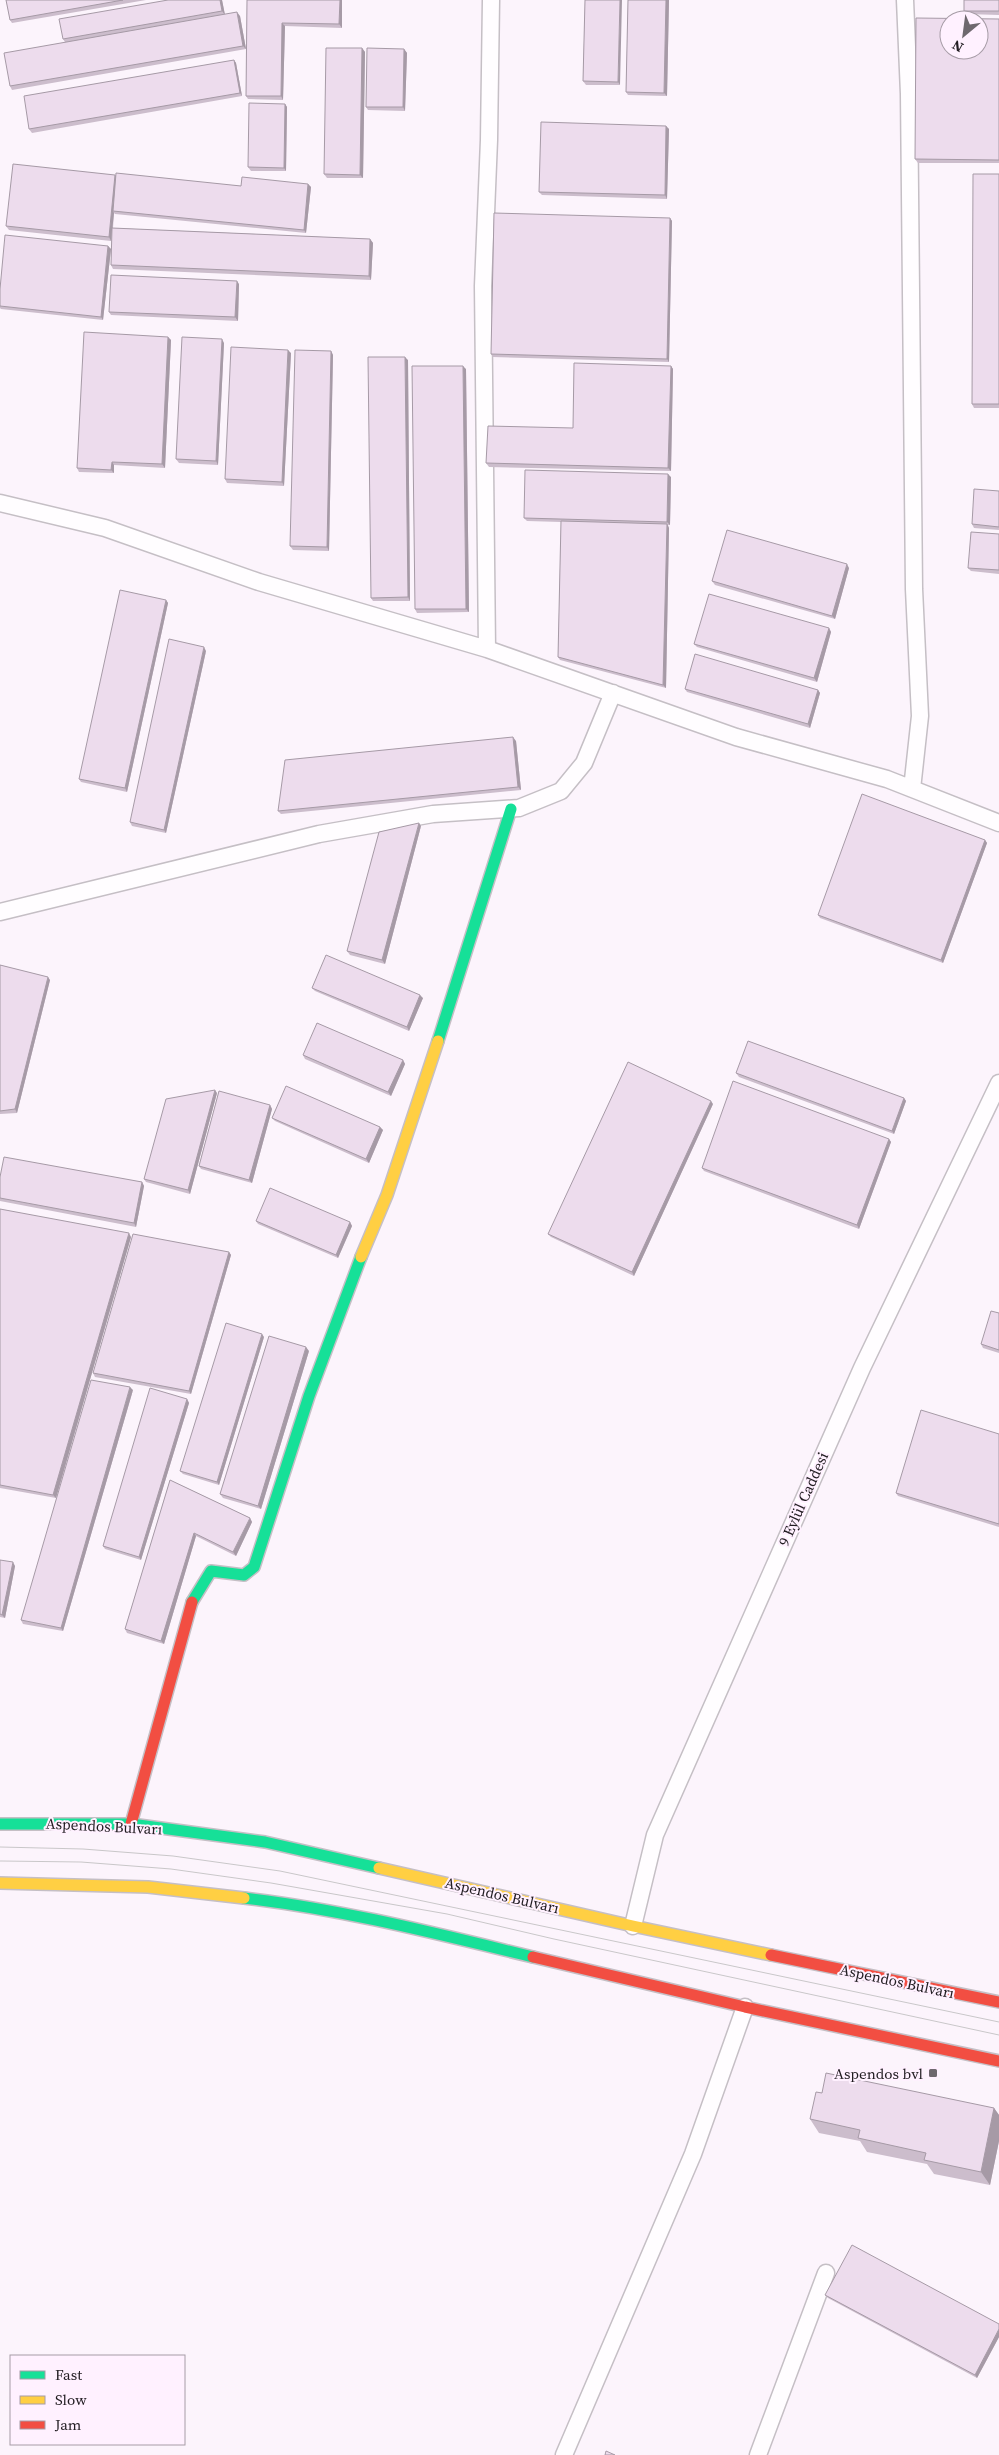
<svg xmlns="http://www.w3.org/2000/svg" width="999" height="2455" viewBox="0 0 999 2455" font-family="'Source Serif 4',serif">
  <style>
    .lines { fill: none; stroke-linecap: round; stroke-linejoin: round }
    .street-casing { stroke: #c5bfc5; stroke-width: 19 }
    .fast-casing { stroke: #c5bfc5; stroke-width: 14 }
    .slow-casing { stroke: #c5bfc5; stroke-width: 14 }
    .jam-casing { stroke: #c5bfc5; stroke-width: 14 }
    .street { stroke: #fffdff; stroke-width: 16 }
    .fast { stroke: #16e098; stroke-width: 11 }
    .slow { stroke: #ffcf43; stroke-width: 11 }
    .jam { stroke: #f24e42; stroke-width: 11 }
    .tram { stroke: #c9c7c9; stroke-width: 1 }
    .wall { fill: #ccbdcc }
    .shaded-wall { fill: #a69aa6 }
    .building { fill: #eddced; stroke: #a69aa6; fill-rule: evenodd }
    .poi-dot { fill: #6e686e; stroke: #fff1ff; stroke-width: 2 }
    .labels { text-anchor: middle; dominant-baseline: central; stroke-width: 4; stroke-linejoin: round; paint-order: stroke }
    .street-label { font-size: 15px; fill: #211c21; stroke: #fff1ff }
    .poi-label { font-size: 15px; fill: #211c21; stroke: #fff1ff; text-anchor: end }
  </style>
  <rect width="100%" height="100%" fill="#fcf4fc"/>
  <g class="lines">
    <defs>
      <path id="street" d="M905,0L909,94L914,589L920,716L912,789
        M0,503L105,528L259,582L487,649L736,737L887,779L999,823
        M487,649L483,286L489,140L491,0
        M0,912L319,834L433,814L519,808L561,791L584,763L613,693
        M633,1926L655,1835L862,1368L999,1083
        M564,2455L693,2154L745,2007
        M758,2455L826,2273"/>
      <path id="fast" d="M438,1041L511,809
        M192,1602L211,1571L244,1575L254,1567L309,1396L361,1257
        M0,1824H131L265,1842L379,1868
        M244,1898C341,1909 438,1934 533,1957"/>
      <path id="slow" d="M361,1257L387,1195L438,1041
        M379,1868L633,1926L771,1955
        M0,1883L148,1887L244,1898"/>
      <path id="jam" d="M131,1824L192,1602
        M771,1955L999,2002
        M533,1957L745,2007L999,2061"/>
    </defs>
    <use href="#street" class="street-casing"/>
    <use href="#fast" class="fast-casing"/>
    <use href="#slow" class="slow-casing"/>
    <use href="#jam" class="jam-casing"/>
    <use href="#street" class="street"/>
    <use href="#fast" class="fast"/>
    <use href="#slow" class="slow"/>
    <use href="#jam" class="jam"/>
    <path class="tram" d="M0,1847L83,1849L173,1856L280,1871L999,2022
      M0,1861L81,1862L171,1869L271,1883L447,1914L554,1939L999,2035"/>
  </g>
  <path class="wall" d="M6,0H146L12,23L10,20Z
    M168,0H222L225,15L240,16L246,49L12,90L10,86L65,42L63,39Z
    M247,0H342V28L285,26L283,100L248,99L246,96Z
    M585,0L620,85H586L583,81Z
    M628,0H669L667,96L628,95L626,92Z
    M999,0V15L966,14L964,11Z
    M999,19V163H918L915,159Z
    M362,48L365,52L363,178H327L324,174Z
    M404,49L407,53L405,111L368,110L366,107Z
    M234,60L236,63L242,96L32,133L29,129Z
    M285,104L287,107L286,171H251L248,167Z
    M666,126L669,129L667,199L542,195L539,192Z
    M999,174V408H974L972,404Z
    M115,175L116,176L241,186L308,184L311,187L306,233L115,214L114,213L113,228L370,239L373,243L371,280L113,269L111,265L112,232L111,241L9,230L6,226Z
    M670,218L672,221L669,362L493,357L491,354Z
    M108,246L111,249L103,320L1,309L0,308V289Z
    M239,284L238,321L111,315L109,312Z
    M168,337L171,340L165,468L114,465V473L79,472L77,468Z
    M224,343L218,465L179,463L176,459Z
    M331,351L333,355L329,551L293,550L290,546Z
    M291,353L284,486L227,483L225,479Z
    M408,360L410,601H373L371,598Z
    M671,366L673,369L671,471L489,467L486,463L573,428Z
    M466,369L469,612L417,613L415,609Z
    M671,477L670,525H668L669,528L666,688L560,660L558,657L561,522L527,521L524,518Z
    M999,491V530L974,528L972,524Z
    M999,534V574L971,571L968,568Z
    M849,568L835,619L715,585L712,581Z
    M166,600L168,603L127,792L81,782L79,779Z
    M829,628L831,632L817,682L697,647L694,644Z
    M206,651L166,833L132,826L130,822Z
    M685,689L818,690L820,693L810,728L687,692Z
    M516,741L521,790L281,814L278,811Z
    M421,826L385,964L350,955L347,951Z
    M985,840L987,843L943,963L820,918L818,915Z
    M0,965L50,980L17,1113L0,1114Z
    M312,988L423,998L409,1031L315,991Z
    M303,1055L403,1060L405,1064L391,1096L305,1059Z
    M736,1073L904,1098L906,1101L894,1134L739,1077Z
    M217,1093L190,1194L146,1182L144,1179Z
    M713,1104L634,1276L551,1237L548,1234Z
    M270,1105L272,1109L252,1183L201,1169L199,1166Z
    M272,1118L380,1127L383,1130L369,1163L275,1121Z
    M889,1139L891,1142L859,1229L704,1171L702,1168Z
    M0,1177L142,1182L144,1186L136,1227L0,1201Z
    M0,1209L131,1237L56,1498L0,1488Z
    M256,1221L350,1222L352,1226L338,1258L258,1224Z
    M229,1252L231,1255L191,1394L95,1377L93,1373Z
    M999,1313V1353L983,1348L981,1344Z
    M264,1337L219,1485L183,1474L180,1471Z
    M309,1351L261,1509L223,1498L220,1494Z
    M133,1390L63,1631L23,1624L21,1620Z
    M187,1399L189,1403L141,1560L105,1549L103,1546Z
    M999,1434V1527L898,1496L896,1493Z
    M170,1480L250,1518L252,1522L236,1556L196,1536L164,1644L127,1633L125,1629Z
    M0,1560L15,1566L5,1618L0,1617Z
    M822,2093L994,2108L999,2115V2141L990,2185L934,2174L927,2164L867,2152L860,2141L819,2133L810,2119Z
    M825,2295L999,2324V2337L977,2378L828,2298Z"/>
  <path class="shaded-wall" d="M220,0H222L225,15L222,11Z
    M340,0H342V28L339,24Z
    M620,0H622L620,85L618,82Z
    M666,0H669L667,96L664,93Z
    M237,12L240,16L246,49L243,46Z
    M282,23L285,26L283,100L281,96Z
    M362,48L365,52L363,178L360,175Z
    M404,49L407,53L405,111L403,107Z
    M234,60L236,63L242,96L240,93Z
    M285,104L287,107L286,171L284,168Z
    M666,126L669,129L667,199L665,195Z
    M115,175L118,179L113,211L114,213L111,241L109,237Z
    M308,184L311,187L306,233L304,230Z
    M670,218L672,221L669,362L667,359Z
    M370,239L373,243L371,280L369,276Z
    M108,246L111,249L103,320L101,317Z
    M237,281L239,284L238,321L235,317Z
    M168,337L171,340L165,468L162,464Z
    M222,339L224,343L218,465L216,461Z
    M288,350L291,353L284,486L282,482Z
    M331,351L333,355L329,551L327,547Z
    M405,357L408,360L410,601L408,597Z
    M463,366L466,369L469,612L466,609Z
    M671,366L673,369L671,471L668,468Z
    M112,462L114,465V473L111,470Z
    M668,474L671,477L670,525L667,522Z
    M667,524L669,528L666,688L663,685Z
    M847,564L849,568L835,619L832,616Z
    M166,600L168,603L127,792L125,788Z
    M829,628L831,632L817,682L814,678Z
    M204,647L206,651L166,833L164,830Z
    M818,690L820,693L810,728L808,724Z
    M513,737L516,741L521,790L518,787Z
    M419,823L421,826L385,964L382,960Z
    M985,840L987,843L943,963L941,960Z
    M48,977L50,980L17,1113L15,1109Z
    M420,995L423,998L409,1031L407,1027Z
    M403,1060L405,1064L391,1096L388,1092Z
    M215,1090L217,1093L190,1194L188,1190Z
    M904,1098L906,1101L894,1134L892,1131Z
    M711,1101L713,1104L634,1276L632,1272Z
    M270,1105L272,1109L252,1183L249,1180Z
    M380,1127L383,1130L369,1163L366,1159Z
    M889,1139L891,1142L859,1229L857,1225Z
    M142,1182L144,1186L136,1227L134,1223Z
    M350,1222L352,1226L338,1258L336,1255Z
    M129,1233L131,1237L56,1498L53,1495Z
    M229,1252L231,1255L191,1394L189,1391Z
    M262,1334L264,1337L219,1485L217,1482Z
    M306,1347L309,1351L261,1509L258,1506Z
    M130,1387L133,1390L63,1631L61,1628Z
    M187,1399L189,1403L141,1560L139,1557Z
    M250,1518L252,1522L236,1556L233,1552Z
    M194,1533L196,1536L164,1644L161,1641Z
    M13,1562L15,1566L5,1618L2,1615Z
    M994,2108L999,2115V2141L990,2185L981,2172Z
    M999,2329V2337L977,2378L975,2375Z"/>
  <path class="building" d="M6,0H123L10,20Z
    M168,0H220L222,11L63,39L59,19Z
    M247,0H340L339,24L282,23L281,96H246Z
    M585,0H620L618,82L583,81Z
    M628,0H666L664,93L626,92Z
    M964,0H999V11H964Z
    M237,12L243,46L10,86L4,53Z
    M916,18L999,19V160L915,159ZM949,20H979V50H949Z
    M326,48H362L360,175L324,174Z
    M367,48L404,49L403,107H366Z
    M234,60L240,93L29,129L24,96Z
    M249,103L285,104L284,168L248,167Z
    M541,122L666,126L665,195L539,192Z
    M13,164L115,175L109,237L6,226Z
    M116,173L241,186L242,177L308,184L304,230L113,211Z
    M973,174H999V404H972Z
    M494,213L670,218L667,359L491,354Z
    M112,228L370,239L369,276L111,265Z
    M5,235L108,246L101,317L0,306V289Z
    M111,275L237,281L235,317L109,312Z
    M84,332L168,337L162,464L112,462L111,470L77,468Z
    M182,337L222,339L216,461L176,459Z
    M231,347L288,350L282,482L225,479Z
    M295,350L331,351L327,547L290,546Z
    M368,357H405L408,597L371,598Z
    M574,363L671,366L668,468L486,463L488,426L573,428Z
    M412,366H463L466,609H415Z
    M525,470L668,474L667,522L524,518Z
    M974,489L999,491V527L972,524Z
    M561,521L667,524L663,685L558,657Z
    M727,530L847,564L832,616L712,581Z
    M971,532L999,534V570L968,568Z
    M120,590L166,600L125,788L79,779Z
    M709,594L829,628L814,678L694,644Z
    M169,639L204,647L164,830L130,822Z
    M695,654L818,690L808,724L685,689Z
    M513,737L518,787L278,811L285,760Z
    M862,794L985,840L941,960L818,915Z
    M419,823L382,960L347,951L379,832Z
    M326,955L420,995L407,1027L312,988Z
    M0,965L48,977L15,1109L0,1111Z
    M317,1023L403,1060L388,1092L303,1055Z
    M748,1041L904,1098L892,1131L736,1073Z
    M628,1062L711,1101L632,1272L548,1234Z
    M733,1081L889,1139L857,1225L702,1168Z
    M286,1086L380,1127L366,1159L272,1118Z
    M215,1090L188,1190L144,1179L166,1099Z
    M219,1091L270,1105L249,1180L199,1166Z
    M4,1157L142,1182L134,1223L0,1198V1177Z
    M270,1188L350,1222L336,1255L256,1221Z
    M0,1209L129,1233L53,1495L0,1485Z
    M133,1234L229,1252L189,1391L93,1373Z
    M991,1311L999,1313V1350L981,1344Z
    M226,1323L262,1334L217,1482L180,1471Z
    M269,1336L306,1347L258,1506L220,1494Z
    M91,1380L130,1387L61,1628L21,1620Z
    M150,1388L187,1399L139,1557L103,1546Z
    M921,1410L999,1434V1524L896,1493Z
    M170,1480L250,1518L233,1552L194,1533L161,1641L125,1629Z
    M0,1560L13,1562L2,1615L0,1614Z
    M826,2073L994,2108L981,2172L924,2160L926,2153L858,2138L860,2130L810,2119L816,2092L822,2093Z
    M852,2245L999,2324V2329L975,2375L825,2295Z
    M606,2451L615,2455H605Z"/>
  <rect class="poi-dot" x="928" y="2068" width="10" height="10" rx="2.5"/>
  <g class="labels">
    <g class="street-label">
      <text transform="translate(803 1499) rotate(-66)">9 Eylül Caddesi</text>
      <text transform="translate(104 1826) rotate(3)">Aspendos Bulvarı</text>
      <text transform="translate(502 1895) rotate(13)">Aspendos Bulvarı</text>
      <text transform="translate(897 1981) rotate(12)">Aspendos Bulvarı</text>
    </g>
    <g class="poi-label">
      <text x="923" y="2073">Aspendos bvl</text>
    </g>
  </g>
  <rect x="10" y="2355" width="175" height="90" fill="#fff1ff" stroke="#a69ca6"/>
  <rect x="20" y="2371" width="25" height="8" fill="#16e098" stroke="#a69ca6"/>
  <text x="55" y="2380" font-size="15" fill="#211c21">Fast</text>
  <rect x="20" y="2396" width="25" height="8" fill="#ffcf43" stroke="#a69ca6"/>
  <text x="55" y="2405" font-size="15" fill="#211c21">Slow</text>
  <rect x="20" y="2421" width="25" height="8" fill="#f24e42" stroke="#a69ca6"/>
  <text x="55" y="2430" font-size="15" fill="#211c21">Jam</text>
  <g transform="translate(964 35) rotate(209)"><circle r="24" fill="#fff1ff" stroke="#a69ca6"/>
  <path d="M0-4L9 19L0 12L-9 19Z" fill="#6e686e"/>
  <text y="-8" font-size="14" font-weight="bold" text-anchor="middle" fill="#211c21">N</text>
  </g>
</svg>
